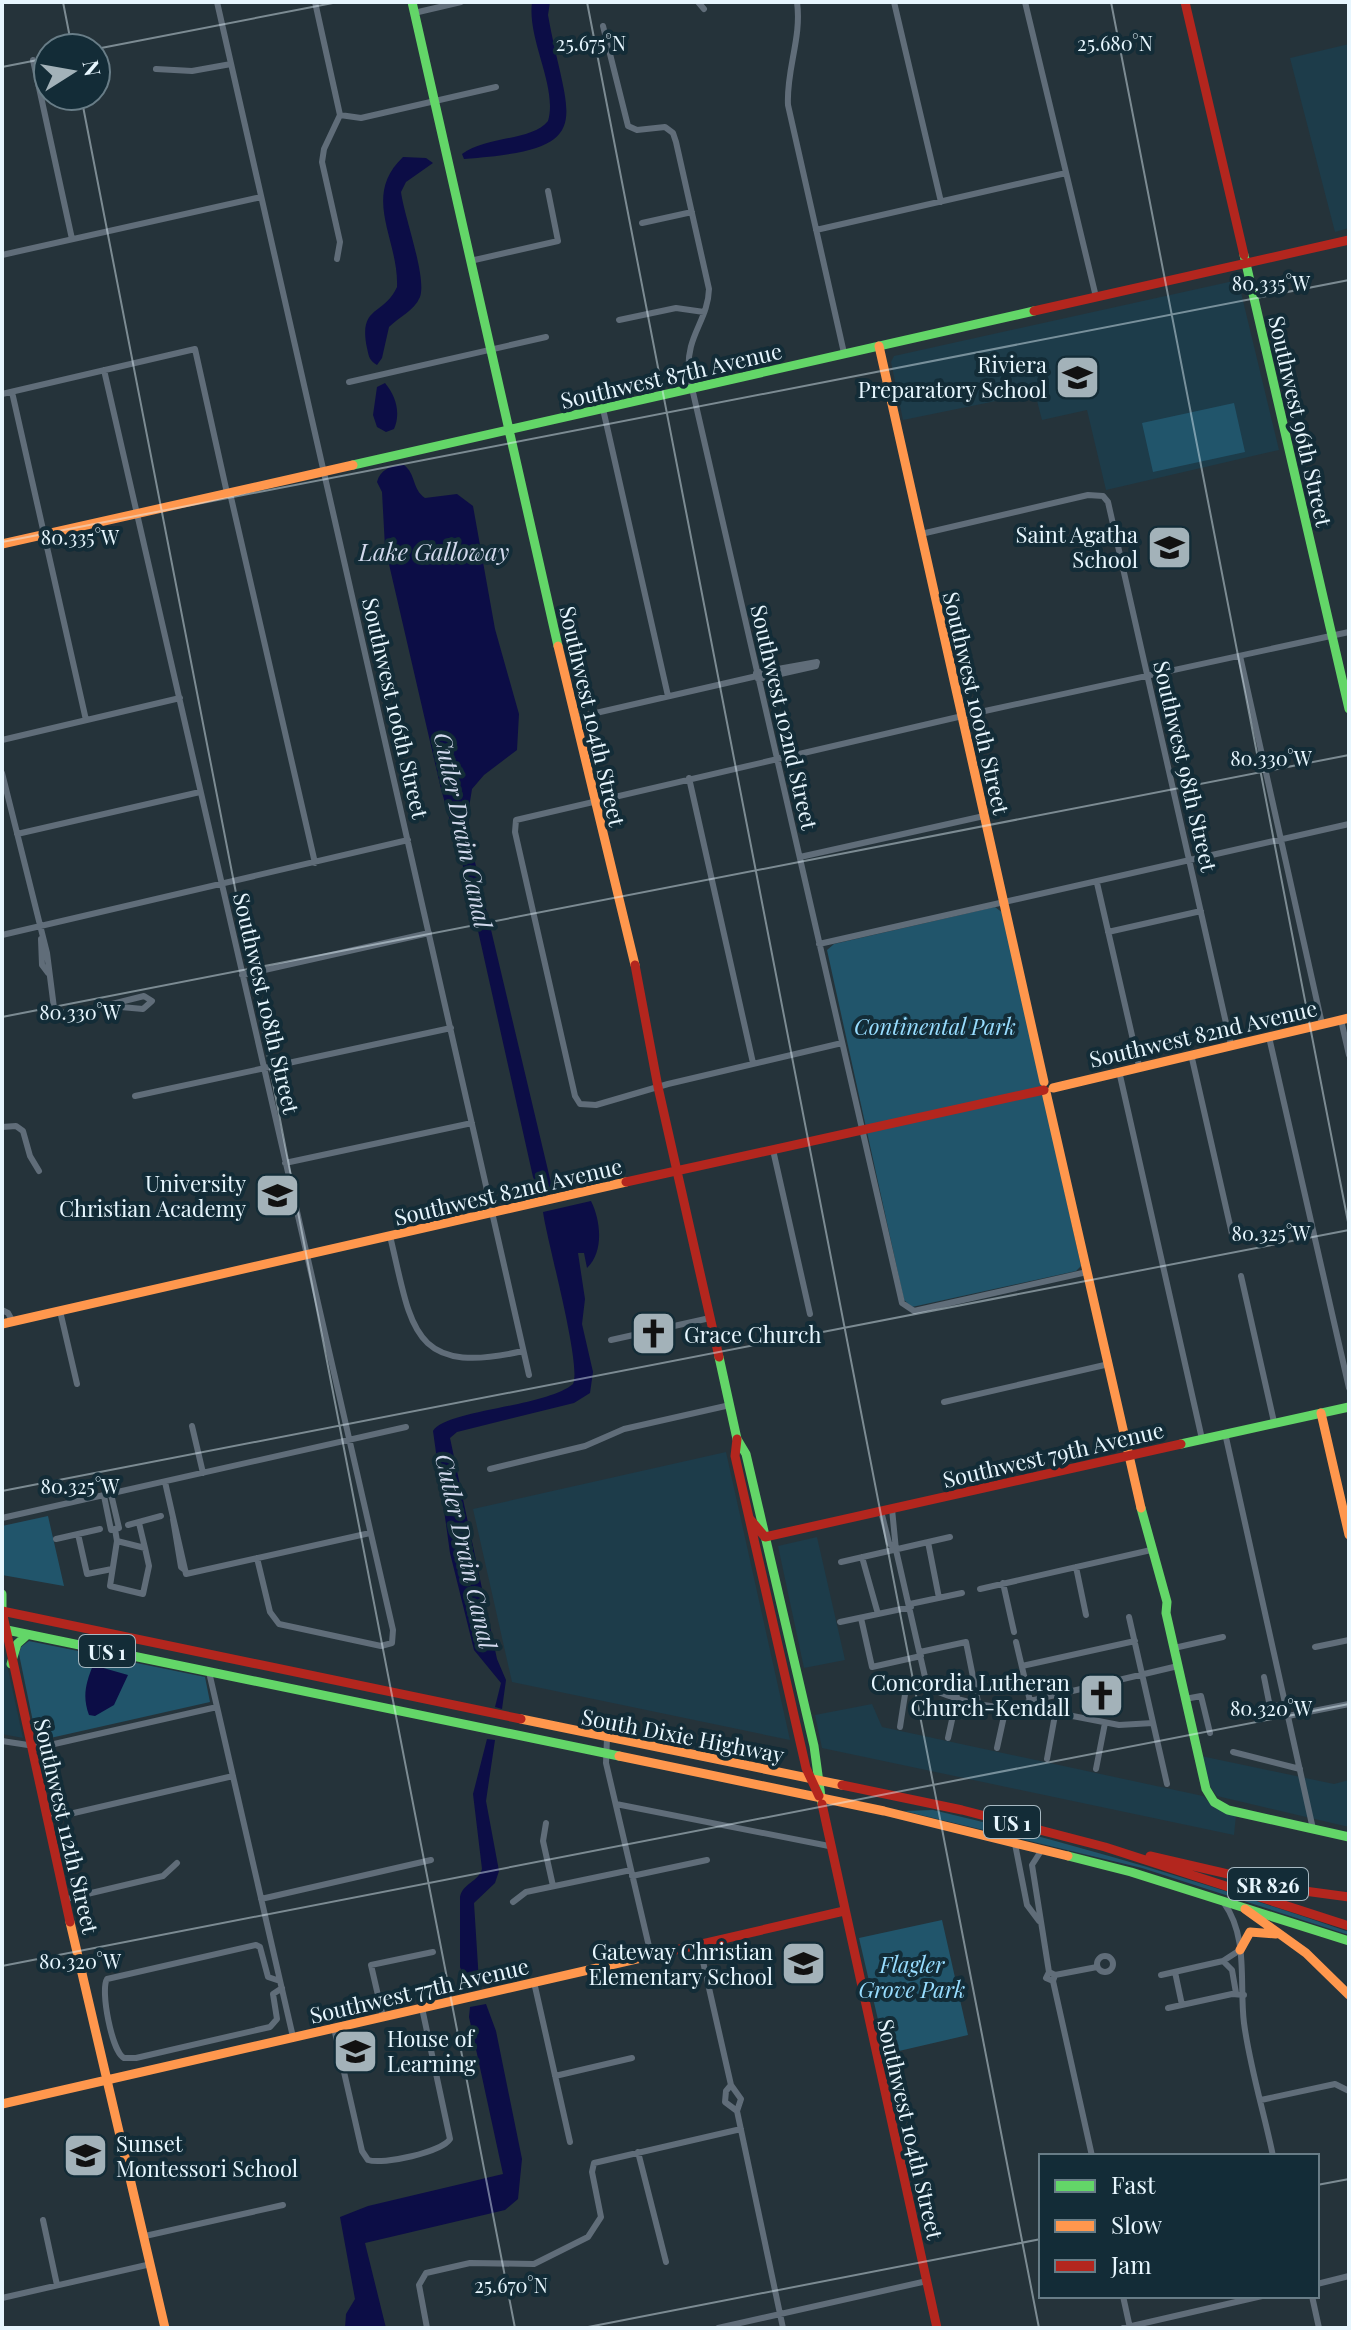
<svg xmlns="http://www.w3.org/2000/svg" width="1351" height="2330" viewBox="0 0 1351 2330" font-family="'Playfair Display',serif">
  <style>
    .built { fill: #1d3c4a }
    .green { fill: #21556b }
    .water { fill: #0c0d46 }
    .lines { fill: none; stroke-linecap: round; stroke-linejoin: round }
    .street { stroke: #606d79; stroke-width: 6 }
    .fast { stroke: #63d668; stroke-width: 9 }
    .slow { stroke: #ff974d; stroke-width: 9 }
    .jam { stroke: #b3261e; stroke-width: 9 }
    .ticks { fill: none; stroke: #e7f6fe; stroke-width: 2; stroke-opacity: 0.45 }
    .labels { text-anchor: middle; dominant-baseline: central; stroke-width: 8; stroke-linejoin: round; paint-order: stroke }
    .shield { fill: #132c37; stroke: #a7b9c2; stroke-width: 2 }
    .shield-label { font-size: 20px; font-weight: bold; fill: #e7f6fe }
    .poi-label { font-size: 22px; fill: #e7f6fe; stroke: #132c37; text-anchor: end }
    .street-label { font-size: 22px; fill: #e7f6fe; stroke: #132c37 }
    .park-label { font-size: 22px; font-style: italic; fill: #98ddff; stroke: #132c37 }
    .water-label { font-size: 24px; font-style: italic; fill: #d2d9ed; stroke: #132c37 }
    .ticks-label { font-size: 20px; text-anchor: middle; fill: #e7f6fe; stroke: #132c37; stroke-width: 8; stroke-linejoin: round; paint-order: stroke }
  </style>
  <rect width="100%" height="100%" fill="#25333a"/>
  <path class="built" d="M1349,44V228L1335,232L1290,58Z
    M1238,280L1279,450L1106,490L1087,410L1042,420L1035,393L903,420L891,362L894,356Z
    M726,1452L790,1740L512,1682L473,1509Z
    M817,1537L845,1660L804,1668L778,1546Z
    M2,1642L23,1738L2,1734Z
    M872,1704L882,1727L1203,1796L1215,1808L1236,1815L1234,1835L822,1748L815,1715Z
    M1201,1756L1334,1784L1349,1780V1827L1217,1796L1211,1788Z"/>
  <path class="green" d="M1234,403L1245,452L1153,472L1142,423Z
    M995,907L1003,913L1081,1266L1076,1271L912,1307L904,1300L827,950L834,944Z
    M48,1516L64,1586L2,1575V1526Z
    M29,1641L205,1677L210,1702L37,1741L19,1654L21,1647Z
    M933,1810C1074,1843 1212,1885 1349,1932V1935L1142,1868L904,1811Z
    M942,1920L968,2035L886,2054L859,1938Z"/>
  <path class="water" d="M532,2H550L548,15C567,122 602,149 464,159L462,154C486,136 532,141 548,121C558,87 527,40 532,2Z
    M403,157L426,158L433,163L406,182L401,192C404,216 427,277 420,297C414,311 399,317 389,327L382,358L377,365C369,360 369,357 367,348C358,305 384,316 397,287C399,239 361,197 403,157Z
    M385,383C396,396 401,413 394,429L386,432L377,427L373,415L377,387Z
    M404,465C416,474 412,489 425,498L457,494L473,506L495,629L519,714L517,750L484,775L472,789L468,814L470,841L551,1183V1190L540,1193L533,1177L466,877L441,789L385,547L382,492L377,482C380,470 391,465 404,465Z
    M591,1201C601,1221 604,1252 587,1268L584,1253H578L585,1299L582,1324L593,1372L590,1393L574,1403L457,1432L450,1438L497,1659L506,1680L502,1709L495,1707L501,1683L474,1650L450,1553L433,1431C445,1410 546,1407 573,1384C582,1366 547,1241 543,1212Z
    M93,1665L128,1675L114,1705L95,1716L89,1715C82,1696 86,1683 93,1665Z
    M487,1739L495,1740L486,1801L499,1871L495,1883L474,1903L479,1982L467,1986L460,1967V1897C463,1883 478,1882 482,1869L473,1794Z
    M486,2004L496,2031L522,2159L518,2199L505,2210L365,2243L386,2328H345L346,2314L355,2299L340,2217L368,2206L503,2174L469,2017L470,2007Z"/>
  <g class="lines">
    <path class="street" d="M217,2L529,1375
      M315,2L340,115L324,149L322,162L340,242L337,259
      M698,2L704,9
      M797,2C802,38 786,70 788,105L844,353
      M894,2L941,202
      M1025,2L1096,297
      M414,13L461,2
      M603,26L628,126L637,130L665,127L673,133L676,142L709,289C708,322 685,335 689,375L902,1303L914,1311L1087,1272
      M33,60L72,239
      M156,69L192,71L231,64
      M340,115L361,118L496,87
      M642,223L692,212
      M816,230L1066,173
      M2,255L261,197
      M470,261L558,241L548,191
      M619,320L676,308L704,312
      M104,370L393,1630L392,1643L381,1646L279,1624L270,1612L257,1558
      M349,382L546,337
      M12,392L86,720
      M2,394L195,349L227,493
      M603,409L668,696
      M230,493L315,863
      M921,534L1088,495L1103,496L1108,502L1231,1045
      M1240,656L1322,1024
      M756,673L817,662L816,666L758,679
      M574,718L757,676
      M2,740L180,698
      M2,773L47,953L54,1008L68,1015L144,996L152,1001L143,1009L110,1006
      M689,778L753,1063
      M17,834L200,792
      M800,857L984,816
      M1097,883L1139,1066
      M1108,932L1201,911
      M2,935L408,840
      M41,939L42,965L48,973
      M819,944L1349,824
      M242,975L429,933
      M1341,1020L1349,1055
      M1269,1037L1349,1388
      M842,1043L668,1084L596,1105L580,1104L575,1096L515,832L516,820L971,714L1349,632
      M1191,1054L1232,1234
      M1119,1071L1202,1439
      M135,1096L451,1028
      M2,1127L16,1126L23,1131L30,1156L39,1171
      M773,1150L810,1314
      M285,1163L472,1123
      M390,1236C412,1327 410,1377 523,1351
      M1241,1276L1274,1422
      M2,1310L8,1313L13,1322
      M60,1311L77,1384
      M611,1340L710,1318
      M944,1402L1109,1364
      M192,1426L203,1473
      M1225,1433L1313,1829
      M490,1469L585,1446L624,1429L730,1405
      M165,1482L186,1574L370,1533
      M104,1496L111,1530L119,1528L111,1494
      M892,1509L896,1550L925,1677L936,1691C960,1701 1007,1715 1030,1701L1178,1666
      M881,1511L889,1543L896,1550
      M2,1518L406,1427
      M173,1519L181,1567L185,1570
      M139,1523L145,1548
      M128,1525L161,1516
      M115,1529L117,1541L110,1586L143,1594L149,1566L145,1548L117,1541
      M78,1534L87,1574L112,1569
      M56,1539L100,1529
      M928,1542L939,1598
      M862,1557L878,1614
      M841,1562L950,1537
      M1076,1567L1086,1615
      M1003,1583L1014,1632
      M980,1589L1151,1550
      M910,1604L962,1593
      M1129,1617L1167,1784
      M861,1618L872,1667L921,1656
      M840,1622L911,1607
      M1016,1642L1030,1701
      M1315,1647L1349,1640
      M1174,1648L1223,1637
      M920,1652L966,1642L978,1702
      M1022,1666L1135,1641
      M209,1672L293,2037
      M1264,1677L1270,1707L1285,1704
      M1185,1699L1201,1696L1210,1733
      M1021,1706L1119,1725L1153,1723
      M1288,1716L1349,1704
      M900,1727L906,1688L927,1681
      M607,1738L606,1763L651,1955
      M948,1738L957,1697
      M2,1741L41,1747L217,1707
      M997,1748L1006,1707
      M1233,1752L1300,1769
      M1047,1759L1055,1715
      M1096,1769L1105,1723
      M616,1804L829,1846
      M48,1819L233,1776
      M546,1823L543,1841L553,1886
      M1015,1844L1027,1905L1039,1921
      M1041,1851L1032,1865L1049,1972L1046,1978L1053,1981L1055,1975L1049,1972
      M632,1876L707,1860
      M66,1899L163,1876L177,1863
      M261,1899L431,1860
      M513,1902L526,1892L631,1870
      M1224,1903C1249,1938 1239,1984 1244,2023C1250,2068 1264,2112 1273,2156
      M699,1944L731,2085L741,2099L737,2111L783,2328
      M1097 1964a8 8 0 1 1 16 0a8 8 0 1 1-16 0Z
      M1223,1961L1232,1970L1236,1993
      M1175,1972L1182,2005
      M1055,1975L1097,1967
      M1161,1975L1223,1961L1240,1950
      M280,1981L268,1977L260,1947L256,1945L107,1979C100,1990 112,2052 124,2058H136L270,2027L277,2019L273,1994L282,1988
      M1053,1981L1092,2156
      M534,1982L570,2142
      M1168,2008L1232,1994L1244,1995
      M383,2017L371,1965L433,1952
      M334,2028L362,2151L368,2160C383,2165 442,2152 450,2139L422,2008
      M555,2076L632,2058
      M731,2085L726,2091L725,2102L737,2111
      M1261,2100L1335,2084L1349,2091
      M638,2152L666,2262
      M43,2220L57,2285
      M145,2236L283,2205
      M1317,2284L1349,2276
      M1123,2296L1130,2328
      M1312,2296L1319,2328
      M2,2298L151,2264
      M427,2328L419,2285L426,2273L470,2263L534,2264L588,2237L601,2217L592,2172L594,2163L741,2129
      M718,2328L927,2281
      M1123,2328L1262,2296"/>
    <path class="fast" d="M412,2L558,646
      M1244,255L1349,709
      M353,465L1034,311
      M719,1357L737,1439L746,1454L814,1746L822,1804
      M1181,1444L1349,1407
      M1141,1508L1167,1602L1166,1613L1206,1789L1214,1802L1228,1810L1349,1837
      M2,1594V1611
      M2,1629L619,1756
      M11,1664L17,1644L27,1635
      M1068,1856L1131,1872L1349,1941"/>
    <path class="slow" d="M879,346L1044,1082
      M2,544L353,465
      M558,646L635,965
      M1053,1088L1349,1018
      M1046,1092L1141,1508
      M2,1324L626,1182
      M1321,1413L1349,1535
      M521,1719L842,1785
      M619,1756L884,1811L1068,1856
      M1245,1909L1306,1953L1349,1995
      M70,1922L165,2328
      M1240,1950L1250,1932L1276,1934
      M2,2104L641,1958"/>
    <path class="jam" d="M1185,2L1244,255
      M1034,311L1349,240
      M635,965L658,1087L719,1357
      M626,1182L1044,1090
      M737,1439L735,1456L806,1768L819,1796
      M749,1518L765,1537L1181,1444
      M2,1611L70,1922
      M2,1611L521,1719
      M842,1785L962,1810L1105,1847L1349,1926
      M822,1804L937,2328
      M1150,1856L1297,1890L1349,1897
      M641,1958L844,1911"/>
  </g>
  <path class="ticks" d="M63,2L72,48M587,2L1039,2328M1111,2L1349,1227M96,49L338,2M2,67L48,58M81,96L515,2328M2,542L1349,280M2,1017L1349,755M2,1491L1349,1230M2,1966L1349,1704M1317,2185L1349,2179M583,2328L1041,2239"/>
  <defs>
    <symbol id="school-square" viewBox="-11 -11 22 22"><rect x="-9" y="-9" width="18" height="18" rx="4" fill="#a3b2b9" stroke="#132c37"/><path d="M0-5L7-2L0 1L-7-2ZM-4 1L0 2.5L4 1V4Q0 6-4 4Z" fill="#111"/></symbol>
    <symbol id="church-square" viewBox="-11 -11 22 22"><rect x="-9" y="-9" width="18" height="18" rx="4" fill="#a3b2b9" stroke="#132c37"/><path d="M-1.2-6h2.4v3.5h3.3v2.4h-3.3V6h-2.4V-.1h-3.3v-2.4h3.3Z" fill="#111"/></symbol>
  </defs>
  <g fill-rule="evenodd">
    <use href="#school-square" x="1052" y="352" width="51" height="51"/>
    <use href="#school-square" x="1144" y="522" width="51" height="51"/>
    <use href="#school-square" x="252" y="1170" width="51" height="51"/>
    <use href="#church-square" x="628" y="1308" width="51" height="51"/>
    <use href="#church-square" x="1076" y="1670" width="51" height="51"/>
    <use href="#school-square" x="778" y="1938" width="51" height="51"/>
    <use href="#school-square" x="330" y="2026" width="51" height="51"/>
    <use href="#school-square" x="60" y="2130" width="51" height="51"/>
  </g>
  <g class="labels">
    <g class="shield">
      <rect x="79" y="1635" width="56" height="32" rx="6"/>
      <rect x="984" y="1806" width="56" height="32" rx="6"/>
      <rect x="1228" y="1868" width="80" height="32" rx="6"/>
    </g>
    <g class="shield-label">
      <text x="107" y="1651">US 1</text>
      <text x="1012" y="1822">US 1</text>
      <text x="1268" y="1884">SR 826</text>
    </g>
    <g class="poi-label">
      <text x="1047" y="364">Riviera<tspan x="1047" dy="25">Preparatory School</tspan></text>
      <text x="1138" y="534">Saint Agatha<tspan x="1138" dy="25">School</tspan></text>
      <text x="246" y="1183">University<tspan x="246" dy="25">Christian Academy</tspan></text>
      <text x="684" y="1334" text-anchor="start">Grace Church</text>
      <text x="1070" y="1682">Concordia Lutheran<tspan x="1070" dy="25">Church-Kendall</tspan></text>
      <text x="773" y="1951">Gateway Christian<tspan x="773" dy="25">Elementary School</tspan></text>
      <text x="387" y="2038" text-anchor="start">House of<tspan x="387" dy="25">Learning</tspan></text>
      <text x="116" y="2143" text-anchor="start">Sunset<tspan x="116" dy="25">Montessori School</tspan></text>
    </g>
    <g class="street-label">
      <text transform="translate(671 375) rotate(-13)">Southwest 87th Avenue</text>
      <text transform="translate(1301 421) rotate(77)">Southwest 96th Street</text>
      <text transform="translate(977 703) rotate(77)">Southwest 100th Street</text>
      <text transform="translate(396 708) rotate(77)">Southwest 106th Street</text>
      <text transform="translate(593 716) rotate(77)">Southwest 104th Street</text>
      <text transform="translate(785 717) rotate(77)">Southwest 102nd Street</text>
      <text transform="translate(1186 766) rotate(77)">Southwest 98th Street</text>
      <text transform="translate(267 1003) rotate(77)">Southwest 108th Street</text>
      <text transform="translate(1203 1033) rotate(-13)">Southwest 82nd Avenue</text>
      <text transform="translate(508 1191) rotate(-13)">Southwest 82nd Avenue</text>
      <text transform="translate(1053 1454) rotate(-13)">Southwest 79th Avenue</text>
      <text transform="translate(683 1735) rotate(11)">South Dixie Highway</text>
      <text transform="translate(67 1826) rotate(77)">Southwest 112th Street</text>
      <text transform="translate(419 1990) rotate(-13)">Southwest 77th Avenue</text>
      <text transform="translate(911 2129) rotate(77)">Southwest 104th Street</text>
    </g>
    <g class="park-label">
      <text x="935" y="1026">Continental Park</text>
      <text x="912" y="1964">Flagler<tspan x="912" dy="25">Grove Park</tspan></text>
    </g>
    <g class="water-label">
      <text x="434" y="551">Lake Galloway</text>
      <text transform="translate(464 830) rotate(78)">Cutler Drain Canal</text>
      <text transform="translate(467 1551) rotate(77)">Cutler Drain Canal</text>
    </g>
  </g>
  <g class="ticks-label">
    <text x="591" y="51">25.675°N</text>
    <text x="1115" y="51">25.680°N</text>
    <text x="1271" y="291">80.335°W</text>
    <text x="80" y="545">80.335°W</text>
    <text x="1271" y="766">80.330°W</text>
    <text x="80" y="1020">80.330°W</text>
    <text x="1271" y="1241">80.325°W</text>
    <text x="80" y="1494">80.325°W</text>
    <text x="1271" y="1716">80.320°W</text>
    <text x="80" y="1969">80.320°W</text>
    <text x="511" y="2293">25.670°N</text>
  </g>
  <rect width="1351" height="2330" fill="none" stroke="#e7f6fe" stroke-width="8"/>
  <rect x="1039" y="2154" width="280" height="144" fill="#132c37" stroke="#687d87" stroke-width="2"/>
  <rect x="1055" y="2180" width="40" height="12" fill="#63d668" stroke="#687d87" stroke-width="2"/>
  <text x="1111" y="2194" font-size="24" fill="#e7f6fe">Fast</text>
  <rect x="1055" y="2220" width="40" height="12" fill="#ff974d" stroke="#687d87" stroke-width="2"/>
  <text x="1111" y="2234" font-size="24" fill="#e7f6fe">Slow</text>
  <rect x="1055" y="2260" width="40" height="12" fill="#b3261e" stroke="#687d87" stroke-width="2"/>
  <text x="1111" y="2274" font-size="24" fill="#e7f6fe">Jam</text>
  <g transform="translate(72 72) rotate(79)"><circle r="38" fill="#132c37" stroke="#687d87" stroke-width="2"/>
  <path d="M0-6L14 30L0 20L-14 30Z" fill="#a3b2b9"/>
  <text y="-12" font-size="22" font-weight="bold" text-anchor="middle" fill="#e7f6fe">N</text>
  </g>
</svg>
